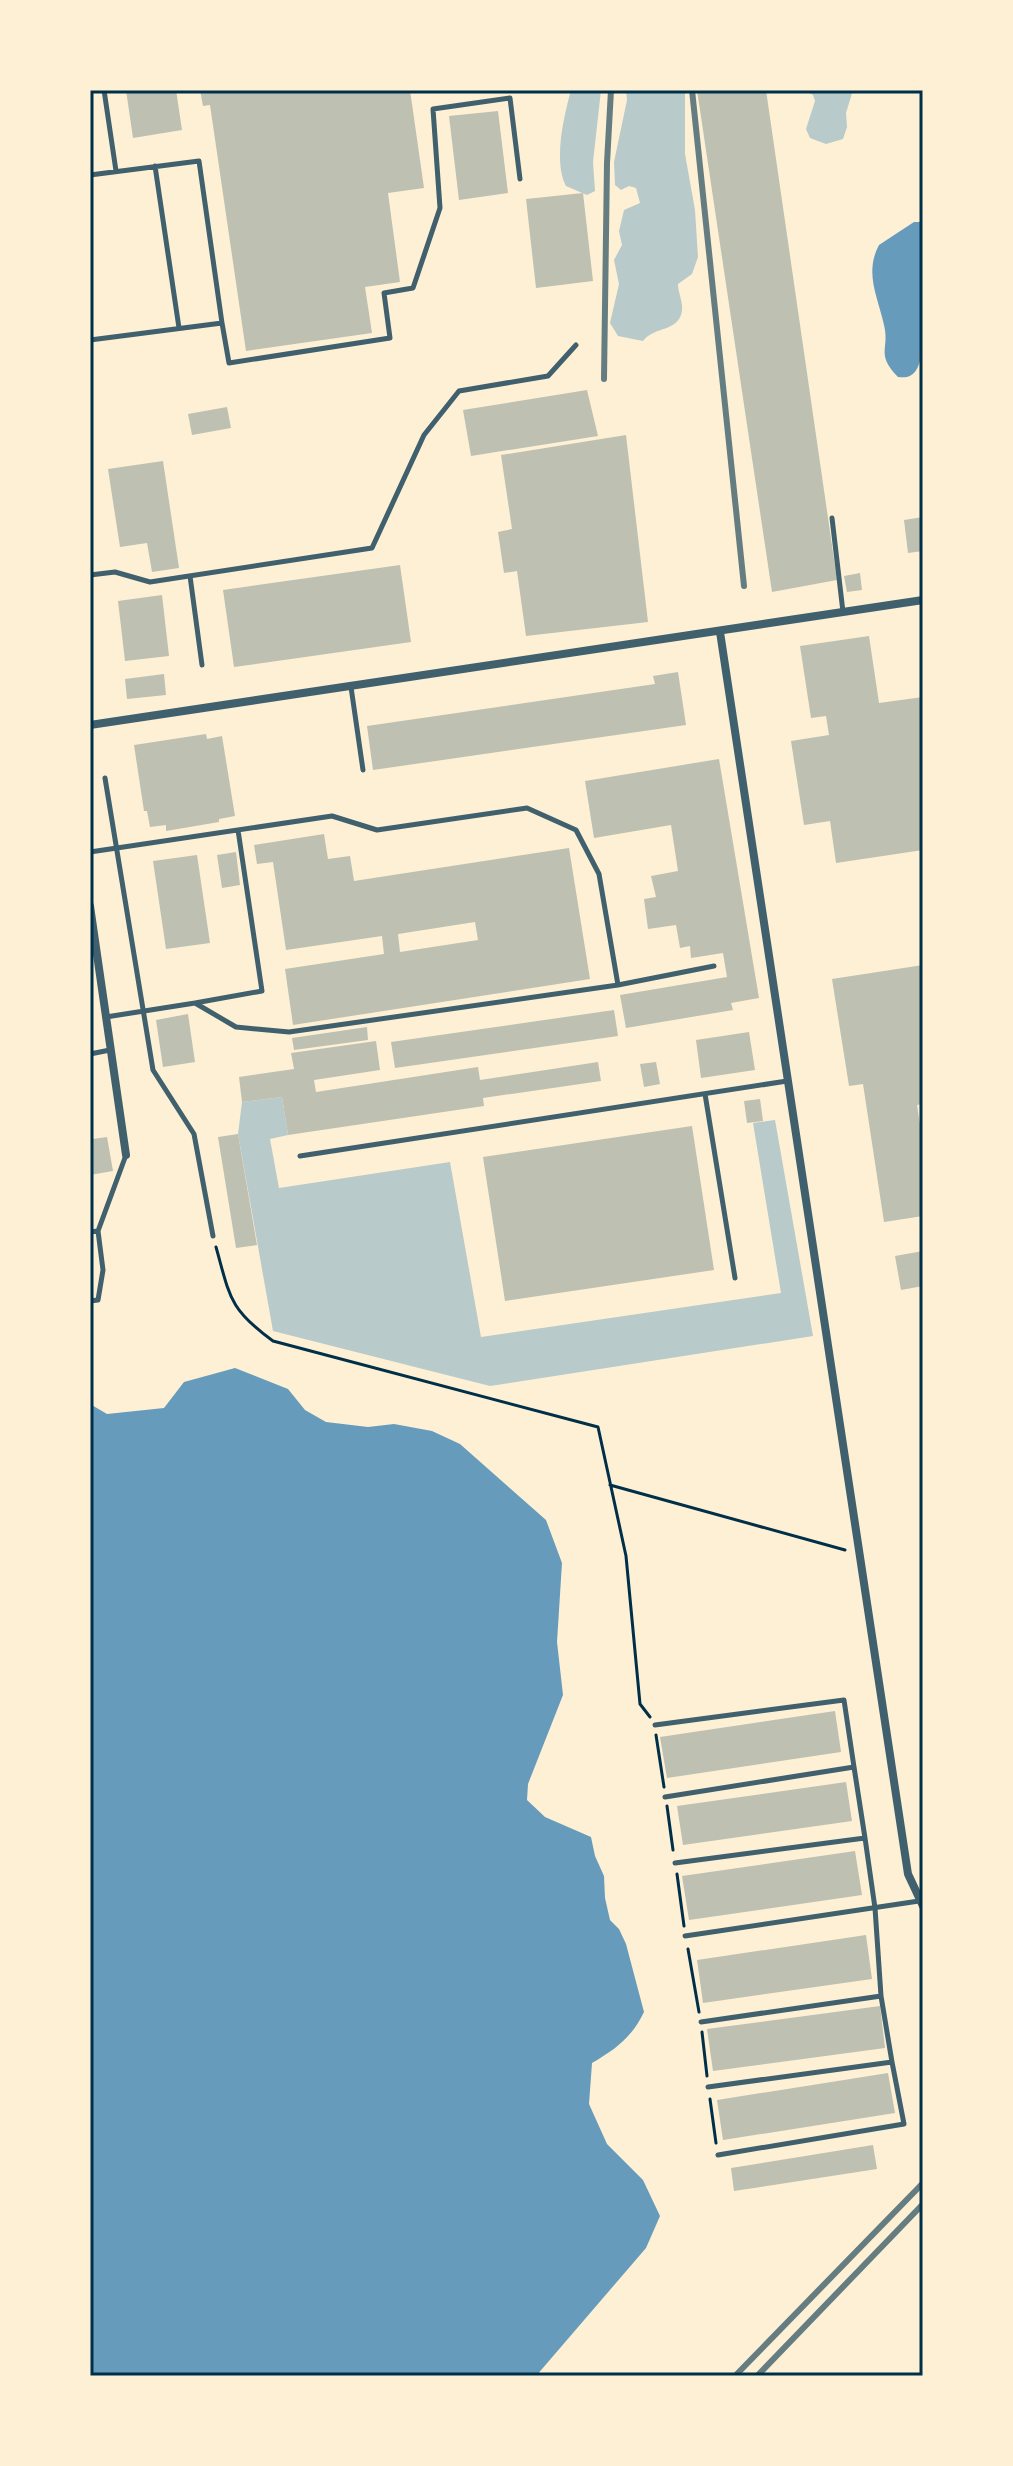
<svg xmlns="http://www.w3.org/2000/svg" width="1013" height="2466" viewBox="0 0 1013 2466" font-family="'DejaVu Sans',sans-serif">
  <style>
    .green { fill: #b9caca }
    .water { fill: #669bbc }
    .building { fill: #bec0b2; fill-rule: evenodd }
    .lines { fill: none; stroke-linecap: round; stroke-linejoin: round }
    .path { stroke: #003049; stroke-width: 3 }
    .service { stroke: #3f606c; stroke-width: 5 }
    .minor { stroke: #3f606c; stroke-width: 8 }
    .rail { stroke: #657d81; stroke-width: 6 }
    .neatline { fill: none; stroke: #003049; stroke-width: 3 }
  </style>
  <rect width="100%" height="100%" fill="#fdf0d5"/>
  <path class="green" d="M571,90H601L593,162L595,191L587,195L566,186C553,161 564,116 571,90Z
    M626,90H685V154L695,210L698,257L692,274L678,284C678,293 683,301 682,310C680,332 654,326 643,341L618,336L610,323L619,284L614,260L622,245L619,231L624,210L640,203L636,188L629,186L621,190L615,185L614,162L627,100Z
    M804,90H853L846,113L847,127L843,139L826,144L810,138L806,129L815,101L813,95Z
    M282,1097L288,1135L270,1139L279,1188L450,1162L481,1337L781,1293L753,1123L775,1120L813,1336L490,1386L273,1331L238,1134L242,1102Z"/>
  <path class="water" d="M914,222H923V349C919,364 918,380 898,377C875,353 890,350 884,325C878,297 864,273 879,245Z
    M235,1368L288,1389L305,1410L326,1422L368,1427L394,1424L432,1431L460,1444L546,1520L562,1563L557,1642L563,1695L528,1784L527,1800L545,1817L591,1837L595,1856L604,1876L605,1898L610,1920L619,1929L626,1944L644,2012C632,2037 616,2049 592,2063L589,2104L607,2144L643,2180L660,2216L646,2248L536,2376H90V1404L107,1414L164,1408L184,1382Z"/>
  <path class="building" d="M126,90H176L182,130L133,138Z
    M200,90H410L424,188L388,193L400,282L365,287L372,333L246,351L210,105L203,106Z
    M697,90H766L837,580L772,592Z
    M498,111L508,193L459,200L449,116Z
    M583,193L593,281L536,288L526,199Z
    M587,390L598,436L471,456L463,410Z
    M227,407L231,428L192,435L188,414Z
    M626,435L648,622L526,636L517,571L504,573L498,532L512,529L501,455Z
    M163,461L179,568L152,572L147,543L120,547L108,469Z
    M923,517V551L908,553L904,520Z
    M400,565L411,642L234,667L223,590Z
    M860,573L862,590L847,592L844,576Z
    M162,595L169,656L125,661L118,601Z
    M869,636L879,703L923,697V850L836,863L830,821L804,825L791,741L829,735L826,716L811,718L800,646Z
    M678,672L686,725L373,770L367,726L655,684L653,676Z
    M164,674L166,695L127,699L125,679Z
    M206,734L207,739L222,736L235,816L219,819V822L166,831V825L150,827L147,811H144L134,745Z
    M719,759L759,998L731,1003L733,1010L626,1028L620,995L727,977L723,953L691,958L690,946L680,948L676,925L648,929L644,899L656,897L651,876L678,871L671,825L594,838L585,781Z
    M324,834L328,859L350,856L354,881L569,848L590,979L293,1025L285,969L384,954L382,936L286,950L273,862L257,864L254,845ZM475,922L478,940L400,952L398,934Z
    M236,852L240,885L222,888L217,855Z
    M197,855L210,943L166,949L153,861Z
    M923,965V1104L917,1105L921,1131H923V1216L884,1222L863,1084L849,1086L832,979Z
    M614,1010L618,1036L395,1068L391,1042Z
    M188,1014L195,1062L163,1067L156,1020Z
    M367,1027L368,1040L294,1050L292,1038Z
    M749,1032L755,1070L701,1078L696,1040Z
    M376,1041L380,1070L314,1080L316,1092L478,1067L480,1080L598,1062L601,1081L483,1098L484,1106L288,1135L282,1097L242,1102L239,1077L294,1069L291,1053Z
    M656,1062L660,1084L644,1087L640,1064Z
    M760,1099L763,1121L747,1123L744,1101Z
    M692,1126L714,1270L505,1301L483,1157Z
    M90,1129L93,1139L107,1137L113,1171L90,1175Z
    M238,1134L257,1245L236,1248L218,1137Z
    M923,1251V1286L901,1290L895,1256Z
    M835,1711L841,1752L667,1778L660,1737Z
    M846,1782L852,1821L683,1845L677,1806Z
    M855,1851L862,1895L689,1920L682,1876Z
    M866,1935L872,1979L703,2003L697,1960Z
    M880,2006L885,2048L713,2071L707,2029Z
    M888,2073L895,2113L723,2140L717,2100Z
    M873,2145L877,2169L734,2191L731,2168Z"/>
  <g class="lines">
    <path class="path" d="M216,1247C230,1297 229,1309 273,1341L598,1427L626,1556L640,1704L650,1717
      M610,1485L845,1550
      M656,1735L664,1787
      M667,1806L673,1850
      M677,1874L684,1926
      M688,1949L699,2012
      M702,2032L707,2076
      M710,2099L716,2143"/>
    <path class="service" d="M104,90L116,171
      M155,166L179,328
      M90,175L199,161L222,323L90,340
      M222,323L229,363L390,338L384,293L413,288L440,208L433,109L510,98L520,179
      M832,518L843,612
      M90,575L115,572L150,582L372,548L424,435L459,391L548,376L576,345
      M190,576L202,665
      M351,687L363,770
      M105,778L153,1070L194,1134L213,1236
      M90,852L332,816L377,830L527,808L576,830L599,874L618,985
      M195,1003L262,991L238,830
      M106,1017L195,1003L236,1027L289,1032L618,985L714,966
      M90,1054L110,1050
      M705,1094L735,1278
      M300,1156L787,1081
      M90,1232L98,1231L126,1155
      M90,1301L98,1300L103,1270L98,1231
      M655,1725L844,1700L854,1767
      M665,1797L854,1767L865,1838
      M675,1863L865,1838L875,1908L881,1996L701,2022
      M685,1936L919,1901
      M708,2087L892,2062L881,1996
      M718,2155L904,2124L892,2062"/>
    <path class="minor" d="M720,632L908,1874L923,1906
      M90,725L923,600
      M90,906L126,1155"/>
    <path class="rail" d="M692,90L744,586
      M604,379L607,163L611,90
      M735,2376L923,2183
      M757,2376L923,2204"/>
  </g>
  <rect width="1013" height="2466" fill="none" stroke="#fdf0d5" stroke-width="184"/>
  <rect x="92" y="92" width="829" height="2282" class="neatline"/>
</svg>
